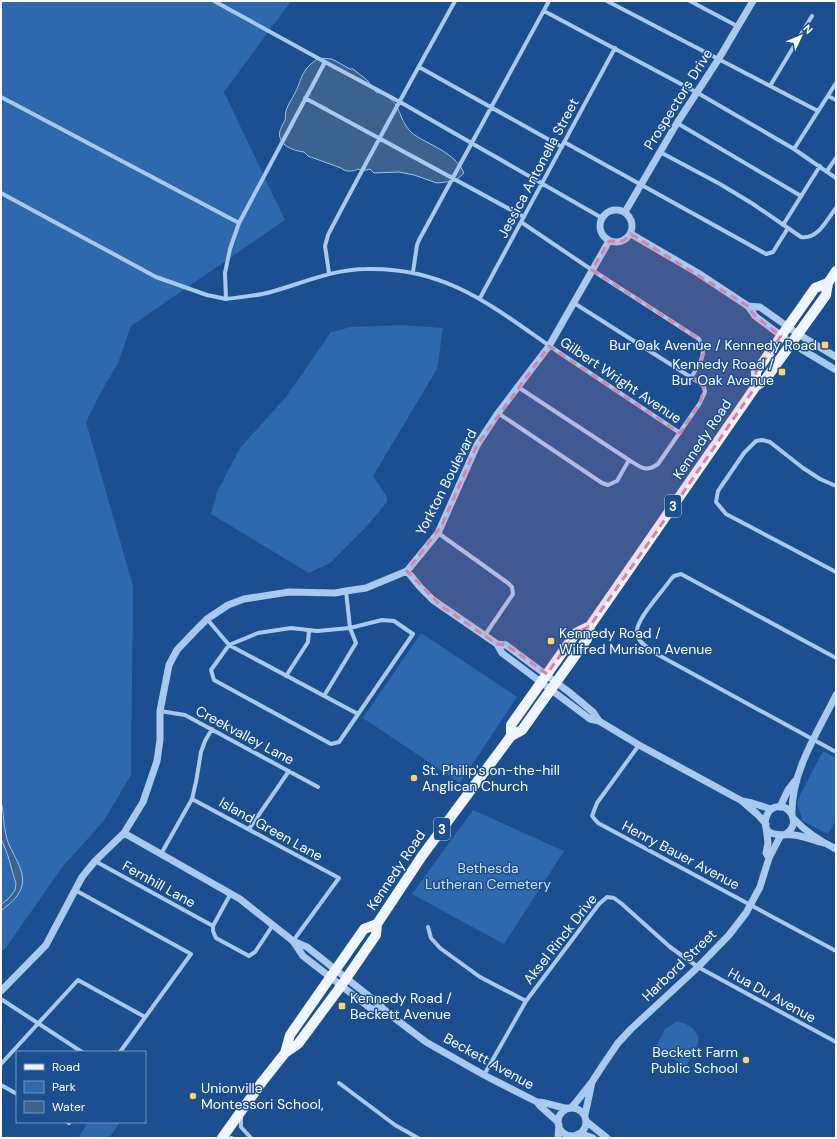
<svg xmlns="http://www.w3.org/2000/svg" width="837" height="1139" viewBox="0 0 837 1139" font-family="'DM Sans',sans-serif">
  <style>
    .green { fill: #2e69ad }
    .water { fill: #3c6290; stroke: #9cc4f0 }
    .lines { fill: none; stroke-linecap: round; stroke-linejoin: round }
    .minor { stroke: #a9c9ee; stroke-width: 4 }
    .tertiary { stroke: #a9c9ee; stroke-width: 7 }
    .primary { stroke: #f0f6ff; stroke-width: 10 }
    .marked { fill: #dd80a5; fill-opacity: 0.2; stroke: #dd80a5; stroke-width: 3; stroke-dasharray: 8 5; stroke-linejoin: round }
    .poi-dot { fill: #ffd166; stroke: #1b4f8f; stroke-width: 1.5 }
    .labels { text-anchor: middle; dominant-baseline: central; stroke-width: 3; stroke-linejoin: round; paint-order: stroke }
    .shield { fill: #1b4f8f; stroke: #bbcadd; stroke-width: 1 }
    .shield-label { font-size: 13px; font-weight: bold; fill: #fff }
    .street-label { font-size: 14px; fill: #fff; stroke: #1b4f8f }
    .poi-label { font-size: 14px; fill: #fff; stroke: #1b4f8f; text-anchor: start }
    .park-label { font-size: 14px; fill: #cfe3fa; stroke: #1b4f8f }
  </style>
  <rect width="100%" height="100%" fill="#1b4f8f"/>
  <path class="green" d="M1,1H291L224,92L285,220L131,326L118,363L101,392L86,422L133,586L131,775L103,822L63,866L5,949L1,951Z
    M403,325L443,328L437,369L373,476L387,497V502L367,526L330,563L309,573L211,514L217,492L240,448L286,397L331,332L351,327Z
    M421,633L517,697L460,783L363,718Z
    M823,751L836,758V820L828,834L803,821L797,804L799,797Z
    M473,810L564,851L504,944L412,894Z
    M676,1022C687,1022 701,1031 698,1043C696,1051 690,1059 686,1066L655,1049L665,1029Z
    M88,1122H120L109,1138H78Z"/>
  <path class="water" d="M319,58L332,59L350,69H353L367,80L376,92C403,99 396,117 411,132C414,135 418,137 421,139C436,147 457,156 464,173L455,181L437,183L414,175L399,172L374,173L370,169L362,171L358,169C352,172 346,172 341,168L308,156L304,152C296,151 285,148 281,140C277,132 282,127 285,120C286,117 285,114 286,111C288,104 292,99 295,93C300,84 300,77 307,68C310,64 315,61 319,58Z
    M1,801C4,812 3,824 6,835C10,856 33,874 17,896C13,902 6,906 1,911V905L10,897L15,890L16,884L8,856L1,838Z"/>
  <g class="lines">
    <path class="minor" d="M214,1L325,62
      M607,1L818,111
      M690,1L737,26
      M544,11L696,92L794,149L836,178
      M419,67L562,147
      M770,86L812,16
      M828,96L836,100
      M1,97L239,223
      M305,98L524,217
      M677,123L801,196
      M564,142L766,254L773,252L788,228
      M794,149L836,83
      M660,152L720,184L753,204L801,237C818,240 827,219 836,208
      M827,171L836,158
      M1,193L156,277L207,295L226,299
      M602,218L400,102L325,62L239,223L230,249L225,273L226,299C241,297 256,296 271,292C303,283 333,269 367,269C448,267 494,308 557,351C598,378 639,406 680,433
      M521,222L592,270L699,339C708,356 699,363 691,378
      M783,225L820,166
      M413,272L417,245L419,240L549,1
      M329,273L325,246L328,235C369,156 412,79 455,1
      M480,298L615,48
      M518,387L629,460C641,467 645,473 658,464L700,403L705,392L704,387L700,383L574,303
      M498,413L602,483L608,485L617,481L629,460
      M836,486L820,479L803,468L770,442L762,440L756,441L744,453L718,491L716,502L726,514L836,572
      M438,533L508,583L512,587L513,594L485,635
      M207,619L229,645L358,714
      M382,620L394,621L413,634L339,742L331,744L214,680L211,670L229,645L258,633L291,628L317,631L350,628Z
      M836,658L681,574L674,576L671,579C663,591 634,621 637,634C638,642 647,647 653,652L836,752
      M286,676L308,642L309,630
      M324,696L356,643L350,628L346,591
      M160,711L185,715L318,787
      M639,745L597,803L592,816L598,823L836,951
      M192,799L339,878L293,941
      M249,829L289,771
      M161,854L192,799L196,782L201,752L205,741L212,729
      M95,861L213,926
      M75,890L191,954L120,1052
      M231,893L213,926V931L216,938L249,956L255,952L273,925
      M428,927L431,938L440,948L480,977L526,1001
      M1,999L82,1052
      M1,1064L78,980L145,1017
      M484,1075L526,1001L599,904L607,897L614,898L622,904L670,947L698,967L836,1042
      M339,1083L395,1125L418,1138
      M1,1085L17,1094
      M241,1114V1127L251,1138
      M67,1122L69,1123L70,1122
      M231,1138H232"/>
    <path class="tertiary" d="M600 226a16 16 0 1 1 32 0a16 16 0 1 1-32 0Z
      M625,212L677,123L718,60L753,1
      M631,234L698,273L748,306L755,316L791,343L836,370
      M748,306L760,307L798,334L836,357
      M407,571L420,587L433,600L497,644L502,653L590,719L599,721L639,745L742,801L757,814L766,824
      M497,644L506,645L569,692L593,712L599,721
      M742,801L752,803L771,809
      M780,807L788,790L795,781
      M792,814C791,772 818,732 836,695
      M794,819C806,832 820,841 836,849
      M766,827L768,843L766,853L769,858
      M124,833L240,899L293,941L303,956L370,1008L389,1014
      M784,835C803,826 790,800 773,808C769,810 767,814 766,818C761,839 783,834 794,835C804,836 815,841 824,843
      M293,941L307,947L375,1001L389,1014L426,1042L484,1075L537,1102L540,1106L558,1122
      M1,991L46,945L82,877L95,861L124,833L143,802L157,761L160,740V711L169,665L177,650L195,631L207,619L228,605L244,599L289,592L335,593L346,591L366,588L407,571L438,533L477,445L498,413L549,346L609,241
      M537,1102C545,1101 558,1108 568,1108
      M558 1122a14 14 0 1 1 28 0a14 14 0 1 1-28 0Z
      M571,1108L577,1101L592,1082L603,1065L618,1043L631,1029L698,967L729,935L746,913L760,887L769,858L781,835
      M585,1115L592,1082
      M586,1121L607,1138
      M578,1134L585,1135L593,1138
      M558,1138L559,1125"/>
    <path class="primary" d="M756,386V372L815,288L828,283
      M511,736V725L576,633L590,626
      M285,1053L290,1035L364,929L377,924
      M222,1138L262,1082L285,1053L298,1044L341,986L376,935L377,924L422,856L511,736L522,730L587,639L590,626L756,386L765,380L826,295L828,283L836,271"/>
  </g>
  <path class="marked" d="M631,234L748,306L755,316L781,336L756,372V386L659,528L590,626L576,633L547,674L506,645L497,644L441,606L407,571L442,525L477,445L549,346L680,433L700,403L704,387L691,378L704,353L703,347L699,339L592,270L609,241H623Z"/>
  <g class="poi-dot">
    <rect x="821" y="341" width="8" height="8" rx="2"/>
    <rect x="778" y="368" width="8" height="8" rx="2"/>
    <rect x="547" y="637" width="8" height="8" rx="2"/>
    <circle cx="414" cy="778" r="4"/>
    <rect x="338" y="1002" width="8" height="8" rx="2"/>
    <circle cx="746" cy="1060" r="4"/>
    <circle cx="193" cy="1096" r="4"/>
  </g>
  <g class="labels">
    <g class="shield">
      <rect x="665" y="495" width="16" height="22" rx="3"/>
      <rect x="434" y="818" width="16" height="22" rx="3"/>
    </g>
    <g class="shield-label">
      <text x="673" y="506">3</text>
      <text x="442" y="829">3</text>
    </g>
    <g class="street-label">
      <text transform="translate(678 99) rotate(-58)">Prospectors Drive</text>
      <text transform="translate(538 168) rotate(-62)">Jessica Antonella Street</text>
      <text transform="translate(621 380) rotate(34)">Gilbert Wright Avenue</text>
      <text transform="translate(702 439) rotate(-56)">Kennedy Road</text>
      <text transform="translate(446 482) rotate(-63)">Yorkton Boulevard</text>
      <text transform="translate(245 735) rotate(28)">Creekvalley Lane</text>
      <text transform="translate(271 829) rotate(29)">Island Green Lane</text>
      <text transform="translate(681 855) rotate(28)">Henry Bauer Avenue</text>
      <text transform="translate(396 870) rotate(-56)">Kennedy Road</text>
      <text transform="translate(159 884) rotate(29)">Fernhill Lane</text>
      <text transform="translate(560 939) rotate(-52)">Aksel Rinck Drive</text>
      <text transform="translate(679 965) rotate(-44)">Harbord Street</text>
      <text transform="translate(772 995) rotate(29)">Hua Du Avenue</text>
      <text transform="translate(489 1061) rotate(29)">Beckett Avenue</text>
    </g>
    <g class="poi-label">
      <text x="817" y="345" text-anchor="end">Bur Oak Avenue / Kennedy Road</text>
      <text x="774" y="364" text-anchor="end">Kennedy Road /<tspan x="774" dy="16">Bur Oak Avenue</tspan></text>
      <text x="559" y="633">Kennedy Road /<tspan x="559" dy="16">Wilfred Murison Avenue</tspan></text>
      <text x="422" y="770">St. Philip's on-the-hill<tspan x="422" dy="16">Anglican Church</tspan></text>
      <text x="350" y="998">Kennedy Road /<tspan x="350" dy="16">Beckett Avenue</tspan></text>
      <text x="738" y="1052" text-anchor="end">Beckett Farm<tspan x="738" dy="16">Public School</tspan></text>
      <text x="201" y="1088">Unionville<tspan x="201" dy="16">Montessori School,</tspan></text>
    </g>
    <g class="park-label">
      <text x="488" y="868">Bethesda<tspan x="488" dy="16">Lutheran Cemetery</tspan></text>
    </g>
  </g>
  <rect width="837" height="1139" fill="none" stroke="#ffffff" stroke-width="4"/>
  <rect x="16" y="1051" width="130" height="72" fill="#1b4f8f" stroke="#7695bc"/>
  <rect x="24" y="1064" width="20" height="6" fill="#f0f6ff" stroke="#7695bc"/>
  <text x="52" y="1071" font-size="12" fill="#ffffff">Road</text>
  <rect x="24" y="1081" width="20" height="12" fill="#2e69ad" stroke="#7695bc"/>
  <text x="52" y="1091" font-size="12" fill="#ffffff">Park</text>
  <rect x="24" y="1101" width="20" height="12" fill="#3c6290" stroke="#7695bc"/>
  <text x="52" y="1111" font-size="12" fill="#ffffff">Water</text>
  <g transform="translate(801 36) rotate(46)" stroke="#1b4f8f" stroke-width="3" paint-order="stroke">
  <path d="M0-3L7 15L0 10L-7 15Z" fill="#ffffff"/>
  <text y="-6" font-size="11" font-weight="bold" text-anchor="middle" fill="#ffffff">N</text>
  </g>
</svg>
